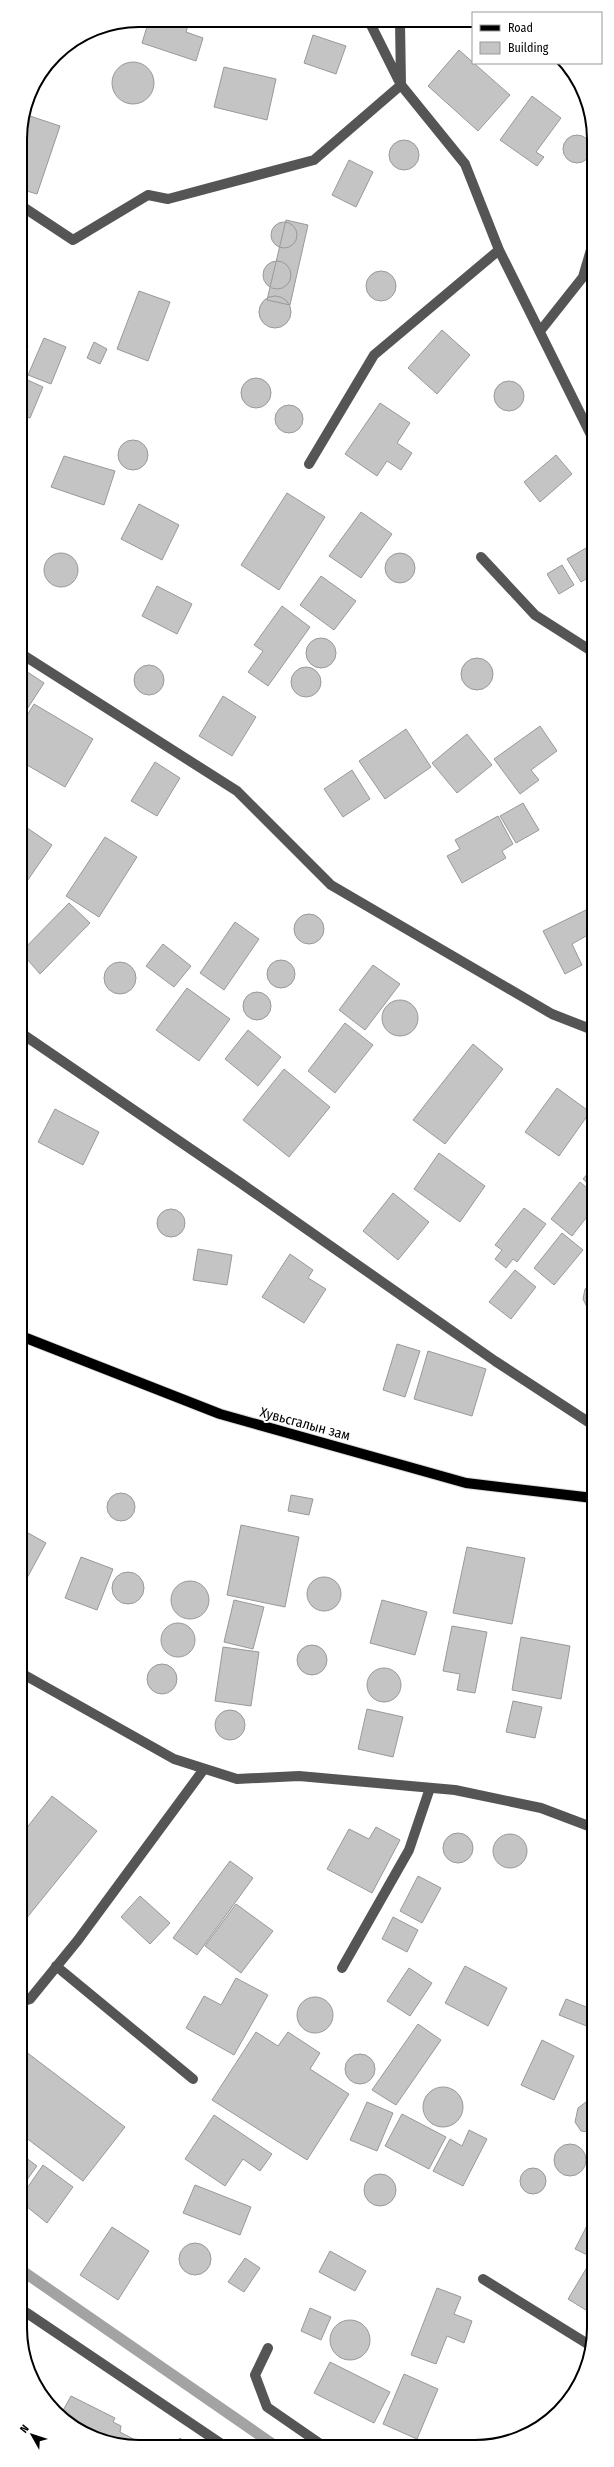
<svg xmlns="http://www.w3.org/2000/svg" width="614" height="2467" viewBox="0 0 614 2467" font-family="'Fira Sans Condensed',sans-serif">
  <style>
    .lines { fill: none; stroke-linecap: round; stroke-linejoin: round }
    .stream { stroke: #a3a3a3; stroke-width: 11 }
    .building { fill: #c4c4c4; stroke: #999 }
    .major-casing { stroke: #dbdbdb; stroke-width: 12 }
    .minor { stroke: #555; stroke-width: 10 }
    .major { stroke: #000; stroke-width: 10 }
    .labels { text-anchor: middle; dominant-baseline: central; stroke-width: 4; stroke-linejoin: round; paint-order: stroke }
    .street-label { font-size: 14px; fill: #000; stroke: #fff }
    .rim { fill: none; stroke: #000; stroke-width: 2 }
  </style>
  <rect width="100%" height="100%" fill="#fff"/>
  <g class="lines">
    <path class="stream" d="M21,2270L274,2445"/>
  </g>
  <path class="building" d="M149,20H190L186,32L203,38L196,61L142,43Z
    M313,35L346,46L336,74L304,63Z
    M459,50L510,95L478,131L428,86Z
    M112 83a21 21 0 1 1 42 0a21 21 0 1 1-42 0Z
    M224,67L276,79L267,120L214,107Z
    M532,96L561,118L536,152L544,157L537,166L500,140Z
    M27,115L60,126L37,194L20,189V135Z
    M563 149a14 14 0 1 1 28 0a14 14 0 1 1-28 0Z
    M389 155a15 15 0 1 1 30 0a15 15 0 1 1-30 0Z
    M349,160L373,172L356,207L332,195Z
    M286,220L308,225L290,305L267,300Z
    M271 235a13 13 0 1 1 26 0a13 13 0 1 1-26 0Z
    M263 275a14 14 0 1 1 28 0a14 14 0 1 1-28 0Z
    M366 286a15 15 0 1 1 30 0a15 15 0 1 1-30 0Z
    M139,291L170,302L148,361L117,349Z
    M259 312a16 16 0 1 1 32 0a16 16 0 1 1-32 0Z
    M442,330L470,355L437,394L408,368Z
    M44,338L66,347L51,384L28,375Z
    M94,342L107,349L100,364L87,358Z
    M20,343L28,346L20,365Z
    M21,377L43,387L30,418L20,414Z
    M241 393a15 15 0 1 1 30 0a15 15 0 1 1-30 0Z
    M494 396a15 15 0 1 1 30 0a15 15 0 1 1-30 0Z
    M380,403L410,423L397,443L412,453L401,470L387,461L377,476L345,454Z
    M275 419a14 14 0 1 1 28 0a14 14 0 1 1-28 0Z
    M118 455a15 15 0 1 1 30 0a15 15 0 1 1-30 0Z
    M556,455L572,474L540,502L524,482Z
    M64,456L115,471L104,505L51,487Z
    M287,493L325,517L279,590L241,565Z
    M139,504L179,525L162,560L121,539Z
    M361,512L392,534L361,578L329,556Z
    M593,544V575L581,582L567,559Z
    M385 568a15 15 0 1 1 30 0a15 15 0 1 1-30 0Z
    M44 570a17 17 0 1 1 34 0a17 17 0 1 1-34 0Z
    M562,565L574,585L559,594L547,574Z
    M321,576L356,601L334,630L300,605Z
    M157,586L192,604L177,634L142,616Z
    M282,606L310,627L268,686L248,672L263,651L254,645Z
    M306 653a15 15 0 1 1 30 0a15 15 0 1 1-30 0Z
    M461 674a16 16 0 1 1 32 0a16 16 0 1 1-32 0Z
    M134 680a15 15 0 1 1 30 0a15 15 0 1 1-30 0Z
    M20,667L44,683L20,720Z
    M291 682a15 15 0 1 1 30 0a15 15 0 1 1-30 0Z
    M223,696L256,717L232,756L199,736Z
    M34,704L93,739L65,787L20,761V727Z
    M540,726L557,751L531,770L539,780L520,794L494,759Z
    M406,729L431,767L385,799L359,761Z
    M467,734L492,765L457,793L432,763Z
    M155,762L180,778L157,816L131,801Z
    M352,770L370,799L343,817L324,789Z
    M523,803L539,830L516,843L500,816Z
    M498,816L513,844L502,851L506,858L462,883L447,856L460,849L455,840Z
    M20,823L52,845L23,887L21,885Z
    M105,837L137,857L99,917L66,896Z
    M69,903L90,923L40,974L21,952Z
    M592,907L593,945L588,935L572,944L582,965L565,974L543,931Z
    M294 929a15 15 0 1 1 30 0a15 15 0 1 1-30 0Z
    M235,922L259,939L224,990L200,973Z
    M163,944L191,966L174,987L146,966Z
    M267 974a14 14 0 1 1 28 0a14 14 0 1 1-28 0Z
    M104 978a16 16 0 1 1 32 0a16 16 0 1 1-32 0Z
    M373,965L400,984L365,1030L339,1010Z
    M187,988L230,1019L199,1061L156,1030Z
    M243 1006a14 14 0 1 1 28 0a14 14 0 1 1-28 0Z
    M382 1018a18 18 0 1 1 36 0a18 18 0 1 1-36 0Z
    M345,1023L373,1045L335,1093L308,1071Z
    M248,1030L281,1057L258,1086L225,1059Z
    M473,1044L503,1069L445,1144L413,1120Z
    M284,1069L330,1107L289,1157L243,1120Z
    M557,1088L590,1112L559,1156L525,1132Z
    M55,1109L99,1132L83,1165L38,1142Z
    M439,1153L485,1186L460,1222L414,1189Z
    M593,1167V1188L583,1179Z
    M580,1182L593,1193V1209L572,1236L551,1219Z
    M393,1193L429,1222L398,1260L363,1231Z
    M524,1208L546,1224L517,1262L513,1259L506,1268L495,1259L502,1250L495,1245Z
    M157 1223a14 14 0 1 1 28 0a14 14 0 1 1-28 0Z
    M562,1233L583,1250L554,1285L534,1268Z
    M198,1249L232,1255L227,1285L193,1280Z
    M290,1254L313,1270L308,1278L326,1289L304,1323L262,1297Z
    M515,1270L536,1287L511,1319L489,1302Z
    M593,1283V1312L588,1309L583,1299L585,1289Z
    M397,1344L420,1351L405,1397L383,1390Z
    M428,1351L486,1369L472,1416L414,1399Z
    M107 1507a14 14 0 1 1 28 0a14 14 0 1 1-28 0Z
    M291,1495L313,1499L309,1515L288,1511Z
    M241,1525L299,1537L285,1607L227,1595Z
    M21,1529L46,1543L27,1578L21,1575Z
    M467,1547L525,1558L512,1624L453,1613Z
    M81,1557L113,1569L97,1610L65,1598Z
    M112 1588a16 16 0 1 1 32 0a16 16 0 1 1-32 0Z
    M307 1594a17 17 0 1 1 34 0a17 17 0 1 1-34 0Z
    M171 1600a19 19 0 1 1 38 0a19 19 0 1 1-38 0Z
    M234,1600L264,1607L253,1649L224,1642Z
    M382,1600L427,1612L415,1655L370,1643Z
    M161 1640a17 17 0 1 1 34 0a17 17 0 1 1-34 0Z
    M452,1626L487,1632L475,1693L457,1690L460,1674L443,1671Z
    M521,1637L570,1646L561,1699L512,1690Z
    M297 1660a15 15 0 1 1 30 0a15 15 0 1 1-30 0Z
    M223,1647L259,1652L251,1706L215,1701Z
    M147 1679a15 15 0 1 1 30 0a15 15 0 1 1-30 0Z
    M367 1685a17 17 0 1 1 34 0a17 17 0 1 1-34 0Z
    M513,1701L542,1707L535,1738L506,1732Z
    M367,1709L403,1717L393,1757L358,1749Z
    M215 1725a15 15 0 1 1 30 0a15 15 0 1 1-30 0Z
    M52,1796L97,1831L21,1925V1835Z
    M376,1827L400,1840L372,1893L327,1869L349,1829L369,1839Z
    M443 1848a15 15 0 1 1 30 0a15 15 0 1 1-30 0Z
    M493 1851a17 17 0 1 1 34 0a17 17 0 1 1-34 0Z
    M230,1861L253,1878L197,1955L173,1938Z
    M418,1876L441,1888L422,1923L400,1911Z
    M140,1896L170,1923L150,1944L121,1917Z
    M236,1904L273,1931L241,1973L205,1946Z
    M393,1917L418,1930L407,1952L382,1939Z
    M465,1966L507,1988L488,2026L445,2003Z
    M409,1968L432,1983L410,2016L387,2001Z
    M236,1978L268,1995L234,2055L186,2028L204,1996L221,2005Z
    M297 2015a18 18 0 1 1 36 0a18 18 0 1 1-36 0Z
    M566,1999L594,2010V2029L559,2015Z
    M418,2024L441,2040L396,2105L372,2090Z
    M256,2032L278,2046L288,2032L320,2053L310,2069L349,2094L307,2160L212,2100Z
    M542,2040L574,2056L554,2100L521,2085Z
    M21,2048L125,2127L83,2181L21,2134Z
    M345 2069a15 15 0 1 1 30 0a15 15 0 1 1-30 0Z
    M423 2107a20 20 0 1 1 40 0a20 20 0 1 1-40 0Z
    M367,2102L393,2113L377,2151L350,2140Z
    M586,2102H594V2133L581,2131L575,2122L578,2108Z
    M402,2114L446,2137L429,2169L385,2146Z
    M214,2115L272,2154L260,2171L243,2159L225,2186L185,2159Z
    M469,2130L487,2139L463,2186L433,2171L450,2139L462,2146Z
    M554 2160a16 16 0 1 1 32 0a16 16 0 1 1-32 0Z
    M21,2154L37,2166L21,2188Z
    M43,2165L73,2187L47,2223L21,2202V2197Z
    M520 2181a13 13 0 1 1 26 0a13 13 0 1 1-26 0Z
    M364 2190a16 16 0 1 1 32 0a16 16 0 1 1-32 0Z
    M195,2185L251,2207L240,2235L183,2213Z
    M594,2212V2258L575,2249Z
    M112,2227L149,2251L118,2300L80,2275Z
    M179 2259a16 16 0 1 1 32 0a16 16 0 1 1-32 0Z
    M330,2251L366,2271L355,2291L319,2272Z
    M245,2258L260,2268L244,2292L228,2282Z
    M589,2264L594,2267V2315L568,2299Z
    M437,2288L461,2297L454,2314L472,2321L464,2343L447,2336L436,2364L411,2355Z
    M310,2308L331,2317L321,2340L301,2331Z
    M330 2340a20 20 0 1 1 40 0a20 20 0 1 1-40 0Z
    M330,2362L390,2392L374,2423L314,2393Z
    M404,2374L438,2389L417,2439L383,2424Z
    M71,2396L115,2418L113,2422L121,2426L120,2432L135,2440L133,2445H116L80,2431L60,2416Z
    M180,2438L190,2445H175Z"/>
  <g class="lines">
    <defs>
      <path id="major" d="M21,1336L220,1414L466,1483L593,1498"/>
    </defs>
    <use href="#major" class="major-casing"/>
    <path class="minor" d="M369,21L401,85L465,164L499,250L593,439
      M20,205L73,240L148,195L168,199L314,160L401,85L400,22
      M541,330L583,277L593,243
      M309,464L374,355L499,250
      M481,557L535,615L593,652
      M20,653L237,791L331,885L552,1014L593,1030
      M21,1033L242,1184L495,1361L593,1425
      M21,1673L174,1759L237,1779L299,1776L455,1790L541,1808L594,1828
      M56,1966L193,2079
      M342,1968L409,1850L430,1788
      M21,2002L30,1999L78,1940L204,1769
      M483,2279L591,2346
      M21,2309L223,2445
      M268,2348L255,2375L267,2407L322,2445"/>
    <use href="#major" class="major"/>
  </g>
  <g class="labels">
    <g class="street-label">
      <text transform="translate(305 1424) rotate(15)">Хувьсгалын зам</text>
    </g>
  </g>
  <path d="M0 0H614V2467H0ZM139 27H475A112 112 0 0 1 587 139V2328A112 112 0 0 1 475 2440H139A112 112 0 0 1 27 2328V139A112 112 0 0 1 139 27Z" fill="#fff" fill-rule="evenodd"/>
  <path class="rim" d="M139 27H475A112 112 0 0 1 587 139V2328A112 112 0 0 1 475 2440H139A112 112 0 0 1 27 2328V139A112 112 0 0 1 139 27Z"/>
  <rect x="472" y="12" width="130" height="52" fill="#ffffff" stroke="#999999"/>
  <rect x="480" y="25" width="20" height="6" fill="#000000" stroke="#999999"/>
  <text x="508" y="32" font-size="12" fill="#000000">Road</text>
  <rect x="480" y="42" width="20" height="12" fill="#c4c4c4" stroke="#999999"/>
  <text x="508" y="52" font-size="12" fill="#000000">Building</text>
  <g transform="translate(32 2435) rotate(309)" stroke="#ffffff" stroke-width="3" paint-order="stroke">
  <path d="M0-3L7 15L0 10L-7 15Z" fill="#000000"/>
  <text y="-6" font-size="11" font-weight="bold" text-anchor="middle" fill="#000000">N</text>
  </g>
</svg>
